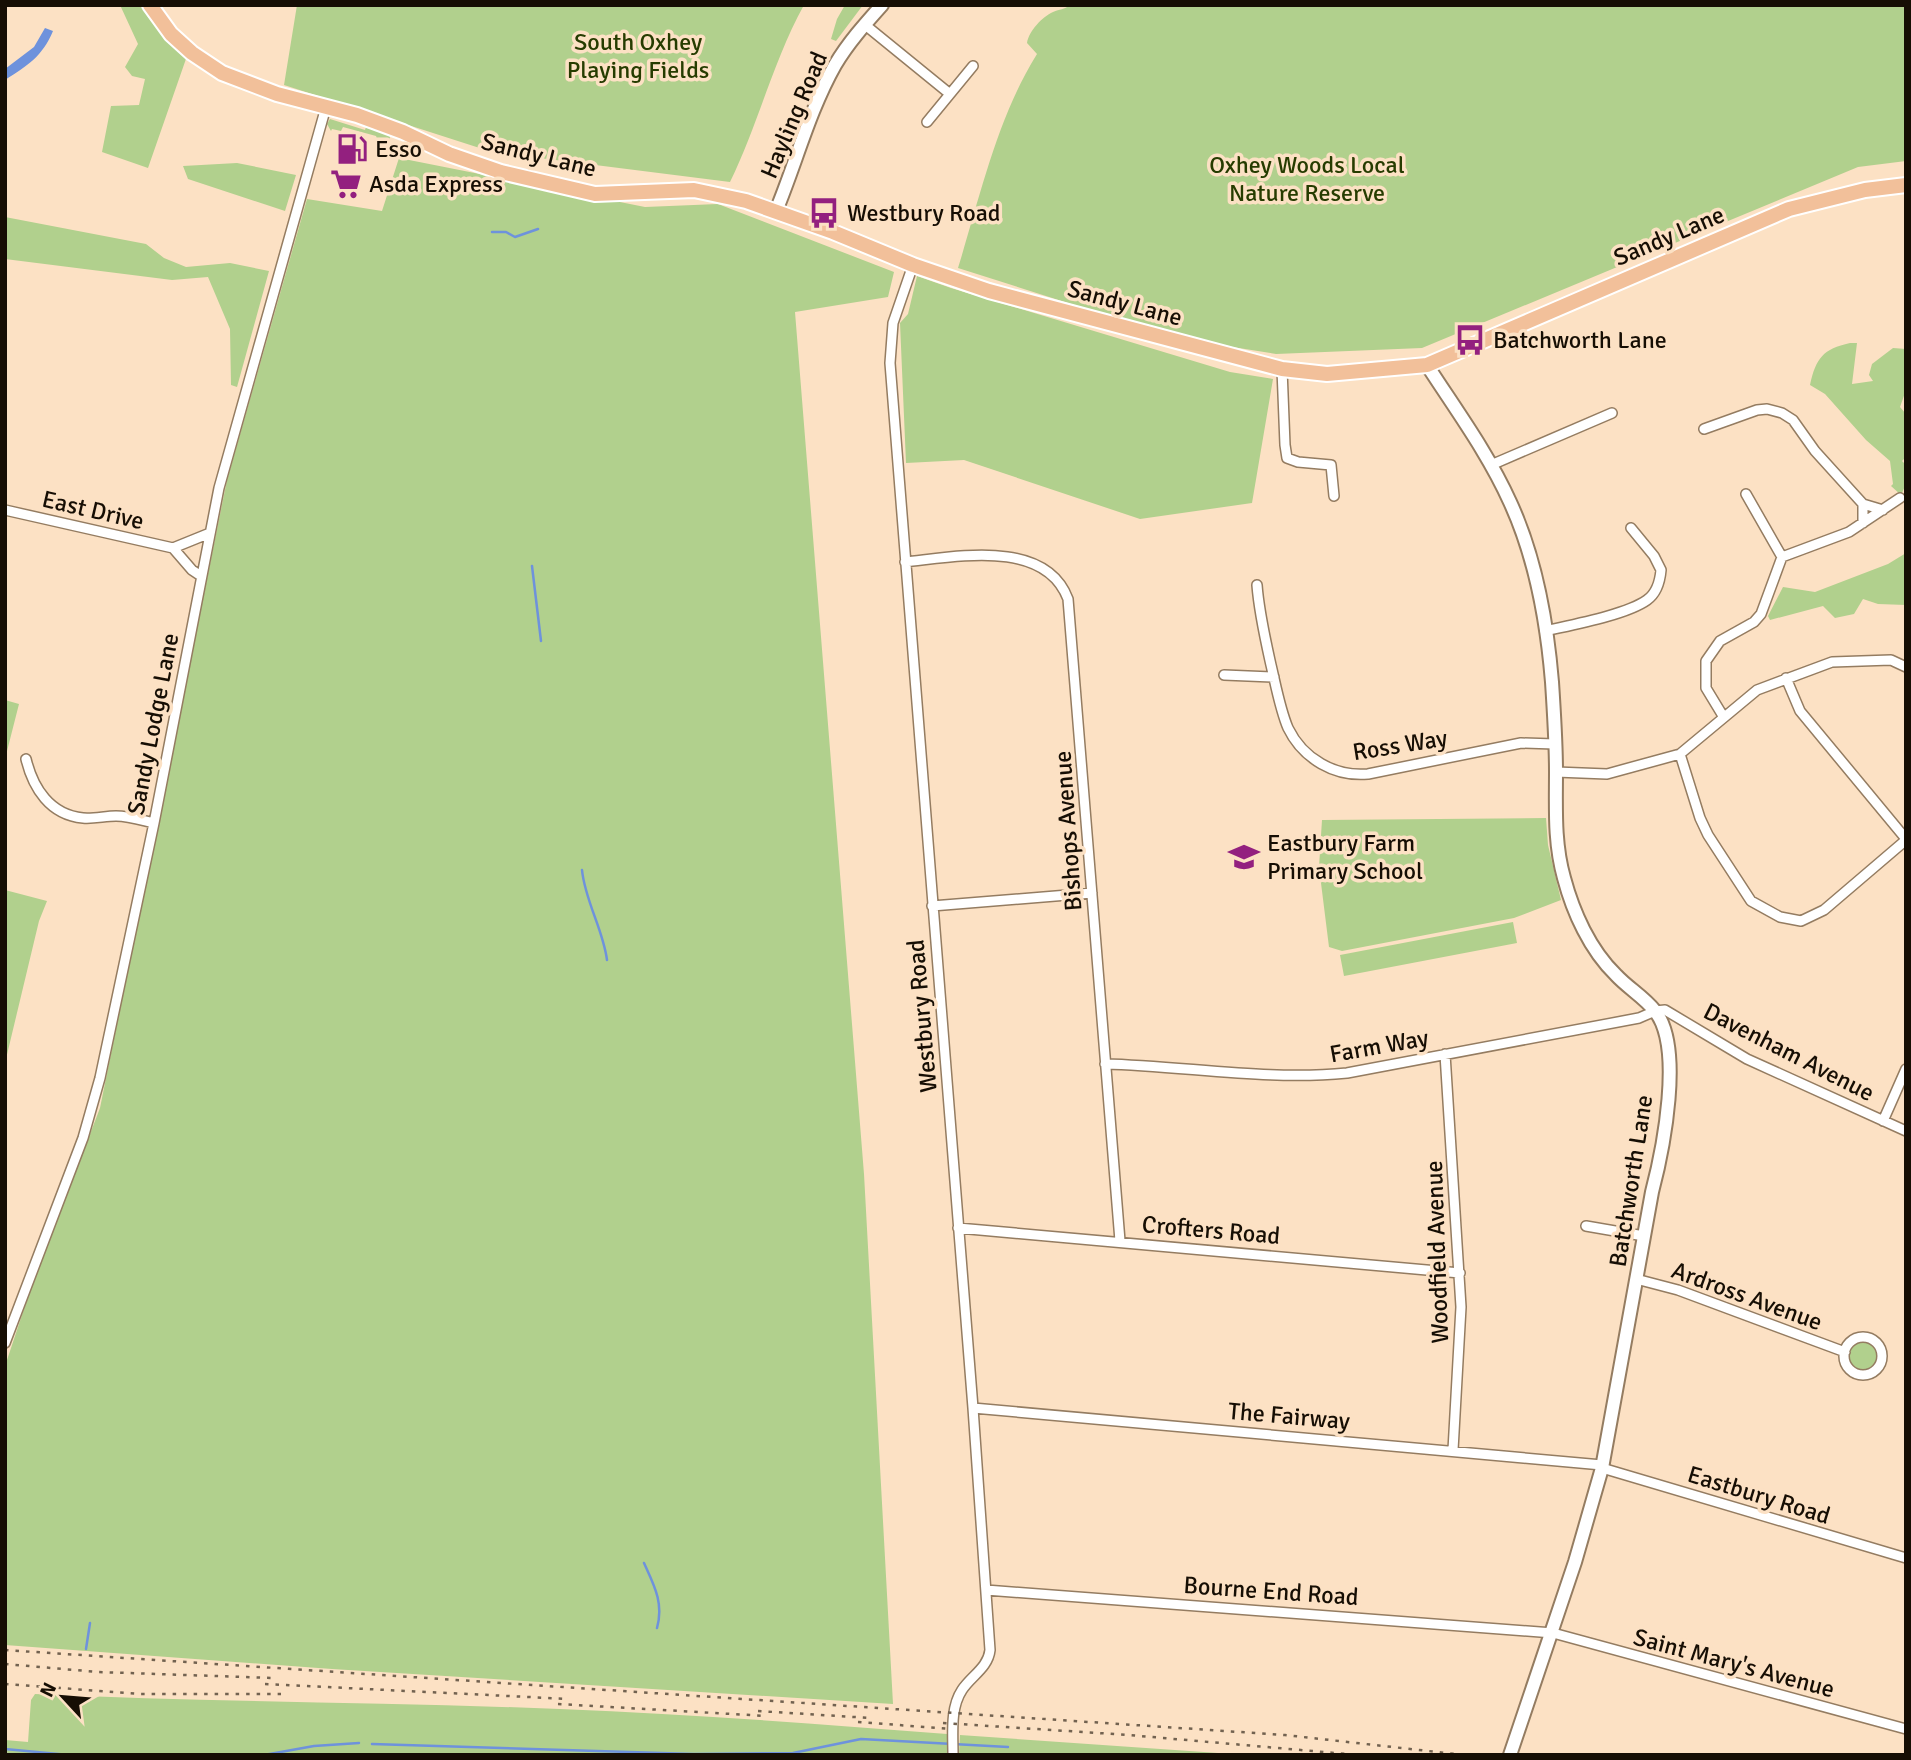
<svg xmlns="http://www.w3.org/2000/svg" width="1911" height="1760" viewBox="0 0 1911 1760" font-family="Signika,sans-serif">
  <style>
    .green { fill: #b1d08d }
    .water { fill: #6e92dc }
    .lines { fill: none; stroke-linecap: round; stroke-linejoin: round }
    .stream { stroke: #6e92dc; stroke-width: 2.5 }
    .street-casing { stroke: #947c61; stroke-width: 12 }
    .secondary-casing { stroke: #947c61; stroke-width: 16 }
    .primary-casing { stroke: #fff; stroke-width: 18 }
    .street { stroke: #fff; stroke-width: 9 }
    .secondary { stroke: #fff; stroke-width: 12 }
    .primary { stroke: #f2c09a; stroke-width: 14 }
    .rail { stroke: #726250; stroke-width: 2.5; stroke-dasharray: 3.5 7; stroke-linecap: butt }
    .labels { text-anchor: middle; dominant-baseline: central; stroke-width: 7; stroke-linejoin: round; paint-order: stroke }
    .park-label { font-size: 24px; fill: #263c00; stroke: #fce1c4 }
    .street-label { font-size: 24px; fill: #160e04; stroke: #fce1c4 }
    .poi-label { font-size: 24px; fill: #160e04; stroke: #fce1c4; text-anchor: start }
  </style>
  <rect width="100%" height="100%" fill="#fce1c4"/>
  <path class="green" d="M120,5H143L148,17L187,56L148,168L102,152L111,106L139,105L145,79L132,76L125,67L138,44Z
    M297,5H804C773,61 758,125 730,182L492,152L284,85Z
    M845,5H863L836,41L831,39L837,19Z
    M1070,5H1906V161L1858,167L1422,348L1276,354L1226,346L1112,317L958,268C980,197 997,118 1037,54L1027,43C1029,31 1042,17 1053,12C1060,9 1064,10 1070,5Z
    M330,119L365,130L367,124L389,133L390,138L384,144L379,143L376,136L343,127L341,131L332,129L331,131L327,124Z
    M399,158L645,207L718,204L894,272L888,297L795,312L864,1174L893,1704L332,1669L5,1645V1366L31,1288L100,1108L227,480L307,199L382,211Z
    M237,163L296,175L285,211L188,179L183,166Z
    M5,217L146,244L164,258L186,267L230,263L269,271L237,387L231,385L230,329L208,277L172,280L5,259Z
    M917,276L951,288L1230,372L1273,379L1252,503L1140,519L964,460L906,463L900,323L908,314Z
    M1850,343H1857L1852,384L1873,381L1869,375L1872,364L1893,348L1906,349V390L1900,407L1906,414V457L1902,461L1906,465V484L1901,495L1891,486L1893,484L1890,461L1866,440L1825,394L1810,385C1816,358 1823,349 1850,343Z
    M1906,553V605L1878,604L1863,599L1854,614L1835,618L1823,606L1770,620L1768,616L1783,587L1815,592L1888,564Z
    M5,700L19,704L5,759Z
    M1546,818L1548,845L1561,900L1514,918L1342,951L1329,947L1319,867L1322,820Z
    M5,890L47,901L39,921L5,1063Z
    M1513,922L1517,943L1344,976L1340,955Z
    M1849 1357a15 15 0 1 1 30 0a15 15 0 1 1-30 0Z
    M35,1694C210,1702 385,1702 560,1709C690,1714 818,1724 947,1734L948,1755H5V1740L28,1742L31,1700Z
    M960,1735L1247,1755H959Z"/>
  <path class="water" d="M45,28L53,31C42,57 28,65 5,80V69L34,47Z"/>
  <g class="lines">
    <path class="stream" d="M492,232H506L515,237L538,229
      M532,566L541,641
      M582,870C585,901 603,929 607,960
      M644,1563C654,1585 664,1603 657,1628
      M86,1649L90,1623
      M372,1744L694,1754L793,1753L861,1739L1008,1747
      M5,1749L69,1755
      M264,1755L314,1746L359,1743"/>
    <defs>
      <path id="street" d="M864,24L950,94
        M927,122L973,66
        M913,265L893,323L890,363L973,1408L990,1650C988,1668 971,1676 962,1690C950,1708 953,1734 953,1755
        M1282,369L1285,445L1287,458L1298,462L1331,465L1334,496
        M1704,429L1757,410L1767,409L1782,413L1793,420L1815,451L1863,504V523
        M1491,465L1612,413
        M1746,494L1782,557
        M1863,504L1883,510
        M5,510L173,548L210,533
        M173,548L192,570L201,576
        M905,562C955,557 1045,538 1068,599L1120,1241
        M1257,585C1259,612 1265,638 1271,665C1276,686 1280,709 1288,728C1303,759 1335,777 1368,774L1521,743L1555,744
        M1545,631C1571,625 1626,615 1647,600C1657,593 1660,581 1661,570L1654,556L1631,528
        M1224,675L1274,677
        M1786,678L1800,711L1906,839
        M1723,716L1706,688V661L1720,641L1754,622L1761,614L1782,557L1849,532L1900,498
        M1680,754L1700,818L1708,835L1751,901L1780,917L1801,921L1824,910L1906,840
        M26,759C33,788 50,815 83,818C94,819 105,816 116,816C129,816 141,820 154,823
        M1556,772L1607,774L1680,754L1757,690L1832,662L1891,660L1906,667
        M932,906L1092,893
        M1445,1054L1461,1307L1453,1450
        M1105,1064C1186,1066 1267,1081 1347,1073L1639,1018L1655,1011L1665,1010L1747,1059L1906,1131
        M1883,1121L1906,1069
        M1586,1226L1644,1236
        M958,1228L1460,1273
        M1636,1279L1678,1290L1845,1352
        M1844 1356a19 19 0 1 1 38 0a19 19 0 1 1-38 0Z
        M5,1343L83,1138L100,1078L154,823L219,488L326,107
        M973,1408L1602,1465
        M1602,1468L1906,1558
        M986,1590L1553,1633L1906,1729"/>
      <path id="secondary" d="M776,211C796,163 809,111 835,65C848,43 865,24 882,5
        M1427,365C1456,410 1488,453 1510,502C1535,556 1547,622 1552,682C1554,712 1556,742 1556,772C1556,808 1554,843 1564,878C1573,912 1590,950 1616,975C1628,988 1644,997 1655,1011C1684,1047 1663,1150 1652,1192L1602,1468L1575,1562L1510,1755"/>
      <path id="primary" d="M150,5L171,34L192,53L222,73L277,94L357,115L403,132L449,154L501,172L595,194L694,190L746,201L833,232L913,265L989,291L1282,369L1327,374L1427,365L1789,209L1865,190L1906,185"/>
    </defs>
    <use href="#street" class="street-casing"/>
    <use href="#secondary" class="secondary-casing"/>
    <use href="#primary" class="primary-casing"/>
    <use href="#street" class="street"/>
    <use href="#secondary" class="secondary"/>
    <use href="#primary" class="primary"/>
    <path class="rail" d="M5,1650L1285,1735L1464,1755
      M5,1664L98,1672L274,1678
      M5,1684L141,1694H281
      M265,1684L569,1699
      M558,1704L767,1716
      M758,1711L870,1718
      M858,1722L952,1729
      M943,1723L1129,1735L1358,1755"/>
  </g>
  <defs>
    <symbol id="fuel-bare" viewBox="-9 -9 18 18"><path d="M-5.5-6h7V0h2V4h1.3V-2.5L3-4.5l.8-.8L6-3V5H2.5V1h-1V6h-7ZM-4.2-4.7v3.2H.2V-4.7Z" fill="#93207f" stroke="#fce1c4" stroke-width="2.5" paint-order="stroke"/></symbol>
    <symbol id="supermarket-bare" viewBox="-9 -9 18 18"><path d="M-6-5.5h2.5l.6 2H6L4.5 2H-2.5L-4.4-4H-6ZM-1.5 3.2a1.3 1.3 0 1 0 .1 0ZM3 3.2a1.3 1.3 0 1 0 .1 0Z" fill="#93207f" stroke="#fce1c4" stroke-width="2.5" paint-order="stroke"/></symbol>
    <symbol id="bus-bare" viewBox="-9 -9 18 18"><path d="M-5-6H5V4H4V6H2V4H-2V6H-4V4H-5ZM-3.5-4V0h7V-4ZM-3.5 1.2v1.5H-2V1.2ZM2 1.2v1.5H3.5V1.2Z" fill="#93207f" stroke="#fce1c4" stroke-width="2.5" paint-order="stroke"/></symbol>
    <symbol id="school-bare" viewBox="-9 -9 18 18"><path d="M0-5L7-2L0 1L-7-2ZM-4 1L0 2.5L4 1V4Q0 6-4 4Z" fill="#93207f" stroke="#fce1c4" stroke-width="2.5" paint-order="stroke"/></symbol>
  </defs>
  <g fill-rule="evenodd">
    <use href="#fuel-bare" x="330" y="127" width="44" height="44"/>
    <use href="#supermarket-bare" x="324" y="162" width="44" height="44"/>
    <use href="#bus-bare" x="802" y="191" width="44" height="44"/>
    <use href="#bus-bare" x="1448" y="318" width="44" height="44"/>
    <use href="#school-bare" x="1222" y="835" width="44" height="44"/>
  </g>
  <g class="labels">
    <g class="park-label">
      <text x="638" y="42">South Oxhey<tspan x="638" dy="28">Playing Fields</tspan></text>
      <text x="1307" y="165">Oxhey Woods Local<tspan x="1307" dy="28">Nature Reserve</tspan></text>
    </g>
    <g class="street-label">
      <text transform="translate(794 115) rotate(-67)">Hayling Road</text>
      <text transform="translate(539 155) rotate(14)">Sandy Lane</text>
      <text transform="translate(1669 236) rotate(-23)">Sandy Lane</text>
      <text transform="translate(1125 303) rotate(15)">Sandy Lane</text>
      <text transform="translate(93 510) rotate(13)">East Drive</text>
      <text transform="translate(153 724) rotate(-79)">Sandy Lodge Lane</text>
      <text transform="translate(1400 745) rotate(-9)">Ross Way</text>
      <text transform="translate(1068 831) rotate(-94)">Bishops Avenue</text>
      <text transform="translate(922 1016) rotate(-95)">Westbury Road</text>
      <text transform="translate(1379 1046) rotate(-10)">Farm Way</text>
      <text transform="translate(1789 1052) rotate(27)">Davenham Avenue</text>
      <text transform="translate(1631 1181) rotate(-81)">Batchworth Lane</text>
      <text transform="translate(1211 1230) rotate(5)">Crofters Road</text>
      <text transform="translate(1437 1252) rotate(-92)">Woodfield Avenue</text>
      <text transform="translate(1747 1296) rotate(20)">Ardross Avenue</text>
      <text transform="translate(1289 1416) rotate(5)">The Fairway</text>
      <text transform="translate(1759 1495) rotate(17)">Eastbury Road</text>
      <text transform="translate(1271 1591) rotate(4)">Bourne End Road</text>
      <text transform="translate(1734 1663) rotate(15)">Saint Mary's Avenue</text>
    </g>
    <g class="poi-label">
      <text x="375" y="149">Esso</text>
      <text x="369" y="184">Asda Express</text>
      <text x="847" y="213">Westbury Road</text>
      <text x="1493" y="340">Batchworth Lane</text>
      <text x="1267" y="843">Eastbury Farm<tspan x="1267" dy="28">Primary School</tspan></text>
    </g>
  </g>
  <rect width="1911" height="1760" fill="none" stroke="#160e04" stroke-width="14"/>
  <g transform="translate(63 1697) rotate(296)" stroke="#fce1c4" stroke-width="5" paint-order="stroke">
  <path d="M0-5L12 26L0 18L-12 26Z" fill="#160e04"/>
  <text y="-10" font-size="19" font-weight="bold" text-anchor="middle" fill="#160e04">N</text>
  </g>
</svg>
